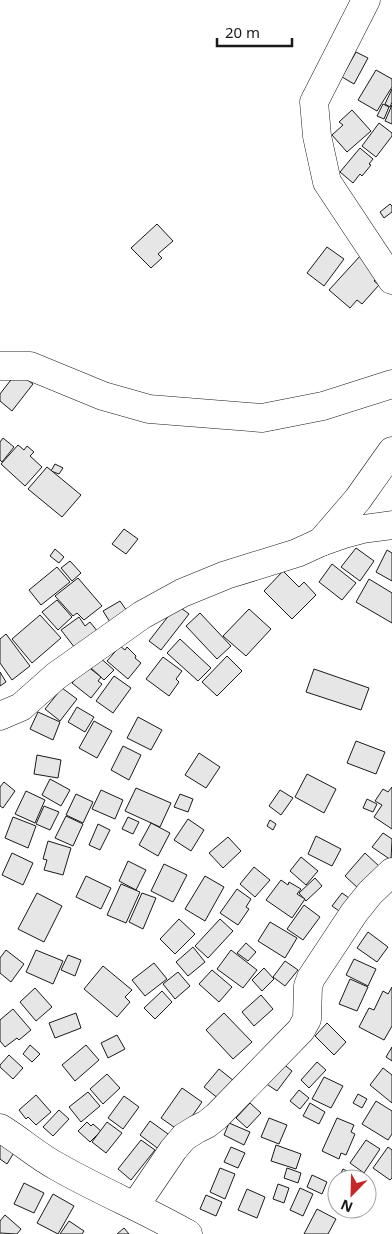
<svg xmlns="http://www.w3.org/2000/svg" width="392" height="1234" font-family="'Noto Sans',sans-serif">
	<rect width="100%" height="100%" fill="#fff"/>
	<g fill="#e6e6e6" stroke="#1a1a1a">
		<path d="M356 52 368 58 354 84 342 77Z"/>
		<path d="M376 70 392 79V87L377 111 358 100Z"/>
		<path d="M392 89V102L390 107 385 104Z"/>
		<path d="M383 104 389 107 384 119 377 116Z"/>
		<path d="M392 105V124L385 121Z"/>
		<path d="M352 110 371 131 347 152 332 135 343 125 339 122Z"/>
		<path d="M379 123 392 133V136L376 157 362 146Z"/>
		<path d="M360 148 373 159 369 164 371 165 362 176 360 174 353 183 340 172Z"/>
		<path d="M390 204 392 206V212L384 218 380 212Z"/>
		<path d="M157 224 173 241 158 254 162 258 151 268 131 248Z"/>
		<path d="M327 247 344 259 324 286 307 273Z"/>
		<path d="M361 255 382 273 374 281 379 285 362 304 357 300 350 308 329 290Z"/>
		<path d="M17 372 33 384 12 411 0 401V394Z"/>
		<path d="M3 438 14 447 2 462 0 460V442Z"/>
		<path d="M18 445 24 450 27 446 34 452 30 456 42 467 25 486 1 464Z"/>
		<path d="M55 464 63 468 59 474 51 471Z"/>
		<path d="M47 467 81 495 62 517 28 489Z"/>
		<path d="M124 529 138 539 126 554 112 544Z"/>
		<path d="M356 548 374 561 360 581 341 567Z"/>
		<path d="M55 549 64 557 59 563 50 556Z"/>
		<path d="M387 550 392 553V581L376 572Z"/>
		<path d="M70 561 81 573 72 581 61 568Z"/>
		<path d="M332 564 356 583 342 600 319 582Z"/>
		<path d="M57 567 70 582 41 605 29 590Z"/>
		<path d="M283 571 299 587 304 582 316 595 292 619 264 591Z"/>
		<path d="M78 578 102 606 84 620 77 613 73 616 55 596Z"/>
		<path d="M369 579 392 593V623L356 602Z"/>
		<path d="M57 600 72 617 58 630 42 612Z"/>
		<path d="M120 601 127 611 110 622 103 611Z"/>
		<path d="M177 605 189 614 161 650 149 641Z"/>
		<path d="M249 609 271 629 246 656 223 636Z"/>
		<path d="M200 613 231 646 217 659 186 626Z"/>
		<path d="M40 615 61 638 32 663 12 639Z"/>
		<path d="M79 617 85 626 90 622 98 632 75 648 61 630Z"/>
		<path d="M6 634 30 666 12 680 0 663V639Z"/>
		<path d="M180 639 211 668 198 681 167 653Z"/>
		<path d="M120 646 125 650 127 647 136 656 135 658 141 663 128 679 107 661Z"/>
		<path d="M98 656 114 670 104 680 89 666Z"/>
		<path d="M227 656 242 671 217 696 202 682Z"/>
		<path d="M163 657 182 671 176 679 179 682 169 696 146 679Z"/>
		<path d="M87 666 101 677 98 681 102 684 91 698 72 683Z"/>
		<path d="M314 669 369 688 361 710 306 692Z"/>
		<path d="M0 672 6 682 0 686Z"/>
		<path d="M114 676 131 688 113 713 96 701Z"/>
		<path d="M62 688 77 699 60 721 45 709Z"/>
		<path d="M77 707 94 717 85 732 68 722Z"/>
		<path d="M38 712 60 722 53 740 30 729Z"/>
		<path d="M138 717 162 730 151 750 127 738Z"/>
		<path d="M94 721 112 731 97 758 79 748Z"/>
		<path d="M356 741 385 752 376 774 347 763Z"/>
		<path d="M123 746 141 755 129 780 111 770Z"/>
		<path d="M199 753 220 767 206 788 185 775Z"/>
		<path d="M37 755 61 760 58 778 34 774Z"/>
		<path d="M307 774 336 789 324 813 295 797Z"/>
		<path d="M50 779 70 790 61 806 42 795Z"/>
		<path d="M4 782 15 791 3 808 0 806V787Z"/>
		<path d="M392 787V829L374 817 382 805 375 801 383 789 388 792Z"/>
		<path d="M136 788 171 803 160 827 125 811Z"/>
		<path d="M101 790 123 800 115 819 92 809Z"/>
		<path d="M280 790 293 798 281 815 269 806Z"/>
		<path d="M26 791 45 800 35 823 15 814Z"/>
		<path d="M76 794 93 802 83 823 66 815Z"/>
		<path d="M180 794 193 799 188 812 174 807Z"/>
		<path d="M367 799 377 804 373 812 363 808Z"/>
		<path d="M44 806 59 812 50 830 36 824Z"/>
		<path d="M66 816 83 824 73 846 55 838Z"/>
		<path d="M13 817 36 826 28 848 5 838Z"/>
		<path d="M128 817 139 822 133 834 122 829Z"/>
		<path d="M188 819 204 830 191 851 174 840Z"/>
		<path d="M270 820 276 824 273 830 267 826Z"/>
		<path d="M151 823 170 833 158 856 139 845Z"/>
		<path d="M98 824 110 830 100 850 89 845Z"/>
		<path d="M383 833 392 839 391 860 372 847Z"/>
		<path d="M316 836 341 849 332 866 308 854Z"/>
		<path d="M228 837 241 851 223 868 209 853Z"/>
		<path d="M48 841 71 848 63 875 44 870 47 860 43 859Z"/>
		<path d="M12 853 33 863 23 885 2 875Z"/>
		<path d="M365 853 380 867 359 889 345 876Z"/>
		<path d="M301 857 318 871 306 885 290 871Z"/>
		<path d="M128 861 146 870 136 890 119 881Z"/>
		<path d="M164 864 187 875 173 902 151 891Z"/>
		<path d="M254 867 270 880 255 897 240 884Z"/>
		<path d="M86 876 111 888 101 909 76 897Z"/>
		<path d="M205 876 224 887 205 921 185 909Z"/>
		<path d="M315 878 322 886 306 901 299 893Z"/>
		<path d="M281 880 288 885 289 882 301 889 297 894 305 899 292 918 266 900Z"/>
		<path d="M121 884 140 892 126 923 107 915Z"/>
		<path d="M237 889 251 899 246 907 249 909 238 925 220 913Z"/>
		<path d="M37 893 62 906 44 942 18 929Z"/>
		<path d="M142 893 156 898 143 929 129 922Z"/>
		<path d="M342 893 352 900 342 913 332 906Z"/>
		<path d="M304 905 320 917 303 940 287 929Z"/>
		<path d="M179 919 195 934 175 954 160 939Z"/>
		<path d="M220 919 233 931 208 958 195 946Z"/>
		<path d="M270 922 297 938 285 958 258 941Z"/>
		<path d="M368 932 388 947 377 962 357 948Z"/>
		<path d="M246 943 256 952 248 961 237 953Z"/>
		<path d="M193 947 205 962 188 976 176 962Z"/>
		<path d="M6 950 24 964 11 982 0 973V958Z"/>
		<path d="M36 950 63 961 53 984 26 972Z"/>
		<path d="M231 950 257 970 243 988 217 969Z"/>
		<path d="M68 955 81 960 75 976 61 970Z"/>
		<path d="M354 959 376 969 368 986 346 975Z"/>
		<path d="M285 961 298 970 285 986 273 977Z"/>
		<path d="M154 963 167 979 145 996 132 980Z"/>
		<path d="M103 966 132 990 125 997 130 1002 117 1017 84 989Z"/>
		<path d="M264 968 274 979 262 991 252 980Z"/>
		<path d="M212 970 232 987 219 1002 199 984Z"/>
		<path d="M178 972 190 986 175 999 163 984Z"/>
		<path d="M350 979 368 987 357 1011 339 1004Z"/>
		<path d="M392 987V1026L384 1040 359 1027 369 1008 374 1010 383 991 388 994Z"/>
		<path d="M35 988 52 1007 36 1021 20 1002Z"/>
		<path d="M162 991 172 1002 155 1019 144 1008Z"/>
		<path d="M261 995 273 1009 254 1026 242 1012Z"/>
		<path d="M13 1009 31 1030 19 1040 17 1038 5 1047 0 1041V1020Z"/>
		<path d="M76 1013 81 1028 55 1038 49 1023Z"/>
		<path d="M224 1013 252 1042 233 1059 206 1030Z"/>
		<path d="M327 1023 346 1042 334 1055 315 1036Z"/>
		<path d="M117 1035 125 1049 108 1058 101 1043Z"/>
		<path d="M30 1045 40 1054 32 1062 23 1054Z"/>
		<path d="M86 1045 99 1060 75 1081 62 1065Z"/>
		<path d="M392 1047V1061L386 1057Z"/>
		<path d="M9 1055 23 1068 13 1079 0 1067V1065Z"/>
		<path d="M281 1062 292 1071 277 1091 265 1083Z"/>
		<path d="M317 1062 326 1070 309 1088 301 1080Z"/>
		<path d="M383 1068 392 1075V1103L370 1085Z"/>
		<path d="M219 1069 239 1085 224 1103 204 1087Z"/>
		<path d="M107 1074 120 1088 103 1104 90 1089Z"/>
		<path d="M324 1077 343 1086 331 1108 312 1099Z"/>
		<path d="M182 1088 202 1102 181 1132 161 1118Z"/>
		<path d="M299 1090 309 1098 300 1109 290 1101Z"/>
		<path d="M88 1092 100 1106 81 1122 69 1107Z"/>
		<path d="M358 1094 367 1099 362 1108 353 1103Z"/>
		<path d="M36 1095 51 1112 36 1125 28 1117 26 1119 19 1110Z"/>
		<path d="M124 1096 139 1107 123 1129 108 1118Z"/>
		<path d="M376 1101 392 1111V1134L388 1140 362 1124Z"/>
		<path d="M250 1103 261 1113 247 1128 236 1118Z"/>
		<path d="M310 1103 325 1112 319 1124 303 1116Z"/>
		<path d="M59 1110 69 1119 53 1136 43 1127Z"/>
		<path d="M269 1118 287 1125 279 1144 261 1137Z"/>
		<path d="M337 1118 354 1125 351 1132 355 1134 346 1155 341 1153 339 1159 322 1151Z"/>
		<path d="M150 1121 175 1139 164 1153 140 1135Z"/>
		<path d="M87 1122 91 1126 93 1124 101 1131 90 1142 78 1131Z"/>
		<path d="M107 1122 122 1133 106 1153 92 1142Z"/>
		<path d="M229 1123 250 1132 244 1145 224 1135Z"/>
		<path d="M141 1140 155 1150 131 1180 118 1169Z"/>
		<path d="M366 1140 380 1149 364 1173 350 1163Z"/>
		<path d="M0 1142 15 1151 7 1164 0 1159Z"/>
		<path d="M276 1145 301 1154 296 1169 271 1161Z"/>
		<path d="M231 1147 245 1153 238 1168 224 1162Z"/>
		<path d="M388 1147 392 1150V1178L390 1180 373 1168Z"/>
		<path d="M220 1168 235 1174 225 1199 210 1192Z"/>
		<path d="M287 1168 301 1173 298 1183 284 1178Z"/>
		<path d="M343 1169 362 1179H338Z"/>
		<path d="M312 1175 327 1182 322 1194 307 1187Z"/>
		<path d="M337 1181V1199L329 1195Z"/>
		<path d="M24 1183 44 1193 34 1213 14 1204Z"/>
		<path d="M278 1184 289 1188 284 1203 273 1199Z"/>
		<path d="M300 1188 313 1194 303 1216 290 1210Z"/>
		<path d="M247 1189 265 1197 257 1218 238 1210Z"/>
		<path d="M53 1194 74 1206 58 1234 37 1223Z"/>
		<path d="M206 1195 222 1202 216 1216 200 1209Z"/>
		<path d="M317 1209 336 1219 328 1234H304Z"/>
		<path d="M5 1215 21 1229 17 1234 0 1233V1221Z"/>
		<path d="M69 1221 84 1231 82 1234H60Z"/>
		<path d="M124 1228 129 1234H117Z"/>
	</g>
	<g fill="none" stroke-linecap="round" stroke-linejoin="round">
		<g stroke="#1a1a1a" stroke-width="29">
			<g id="minor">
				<path d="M366 0 314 102 317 136 327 182 392 280"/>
				<path d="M0 366H30L103 396 149 409 262 418 323 406 392 384"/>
				<path d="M321 542 358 499 392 451"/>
				<path d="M0 716 21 707 56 676 142 615 182 593 226 575 297 553 321 542 344 534 363 529 392 525"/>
				<path d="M0 1128C20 1140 37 1156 58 1167 100 1191 146 1210 188 1234"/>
				<path d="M135 1206 173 1150 184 1137 197 1129 207 1124 217 1116 301 1030 307 1019 308 986 311 978 354 913 370 893 392 872"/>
			</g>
		</g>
		<use href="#minor" stroke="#fff" stroke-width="28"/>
	</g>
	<g transform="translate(352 1194) rotate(203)"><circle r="24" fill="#ffffff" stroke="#a3a3a3"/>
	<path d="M0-4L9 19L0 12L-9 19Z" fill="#c62828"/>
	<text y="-8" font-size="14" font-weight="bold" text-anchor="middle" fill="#1a1a1a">N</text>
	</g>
	<path d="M217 38v8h75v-8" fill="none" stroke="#1a1a1a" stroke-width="2.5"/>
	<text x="225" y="38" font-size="15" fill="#1a1a1a" stroke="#ffffff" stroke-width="4" paint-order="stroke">20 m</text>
</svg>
